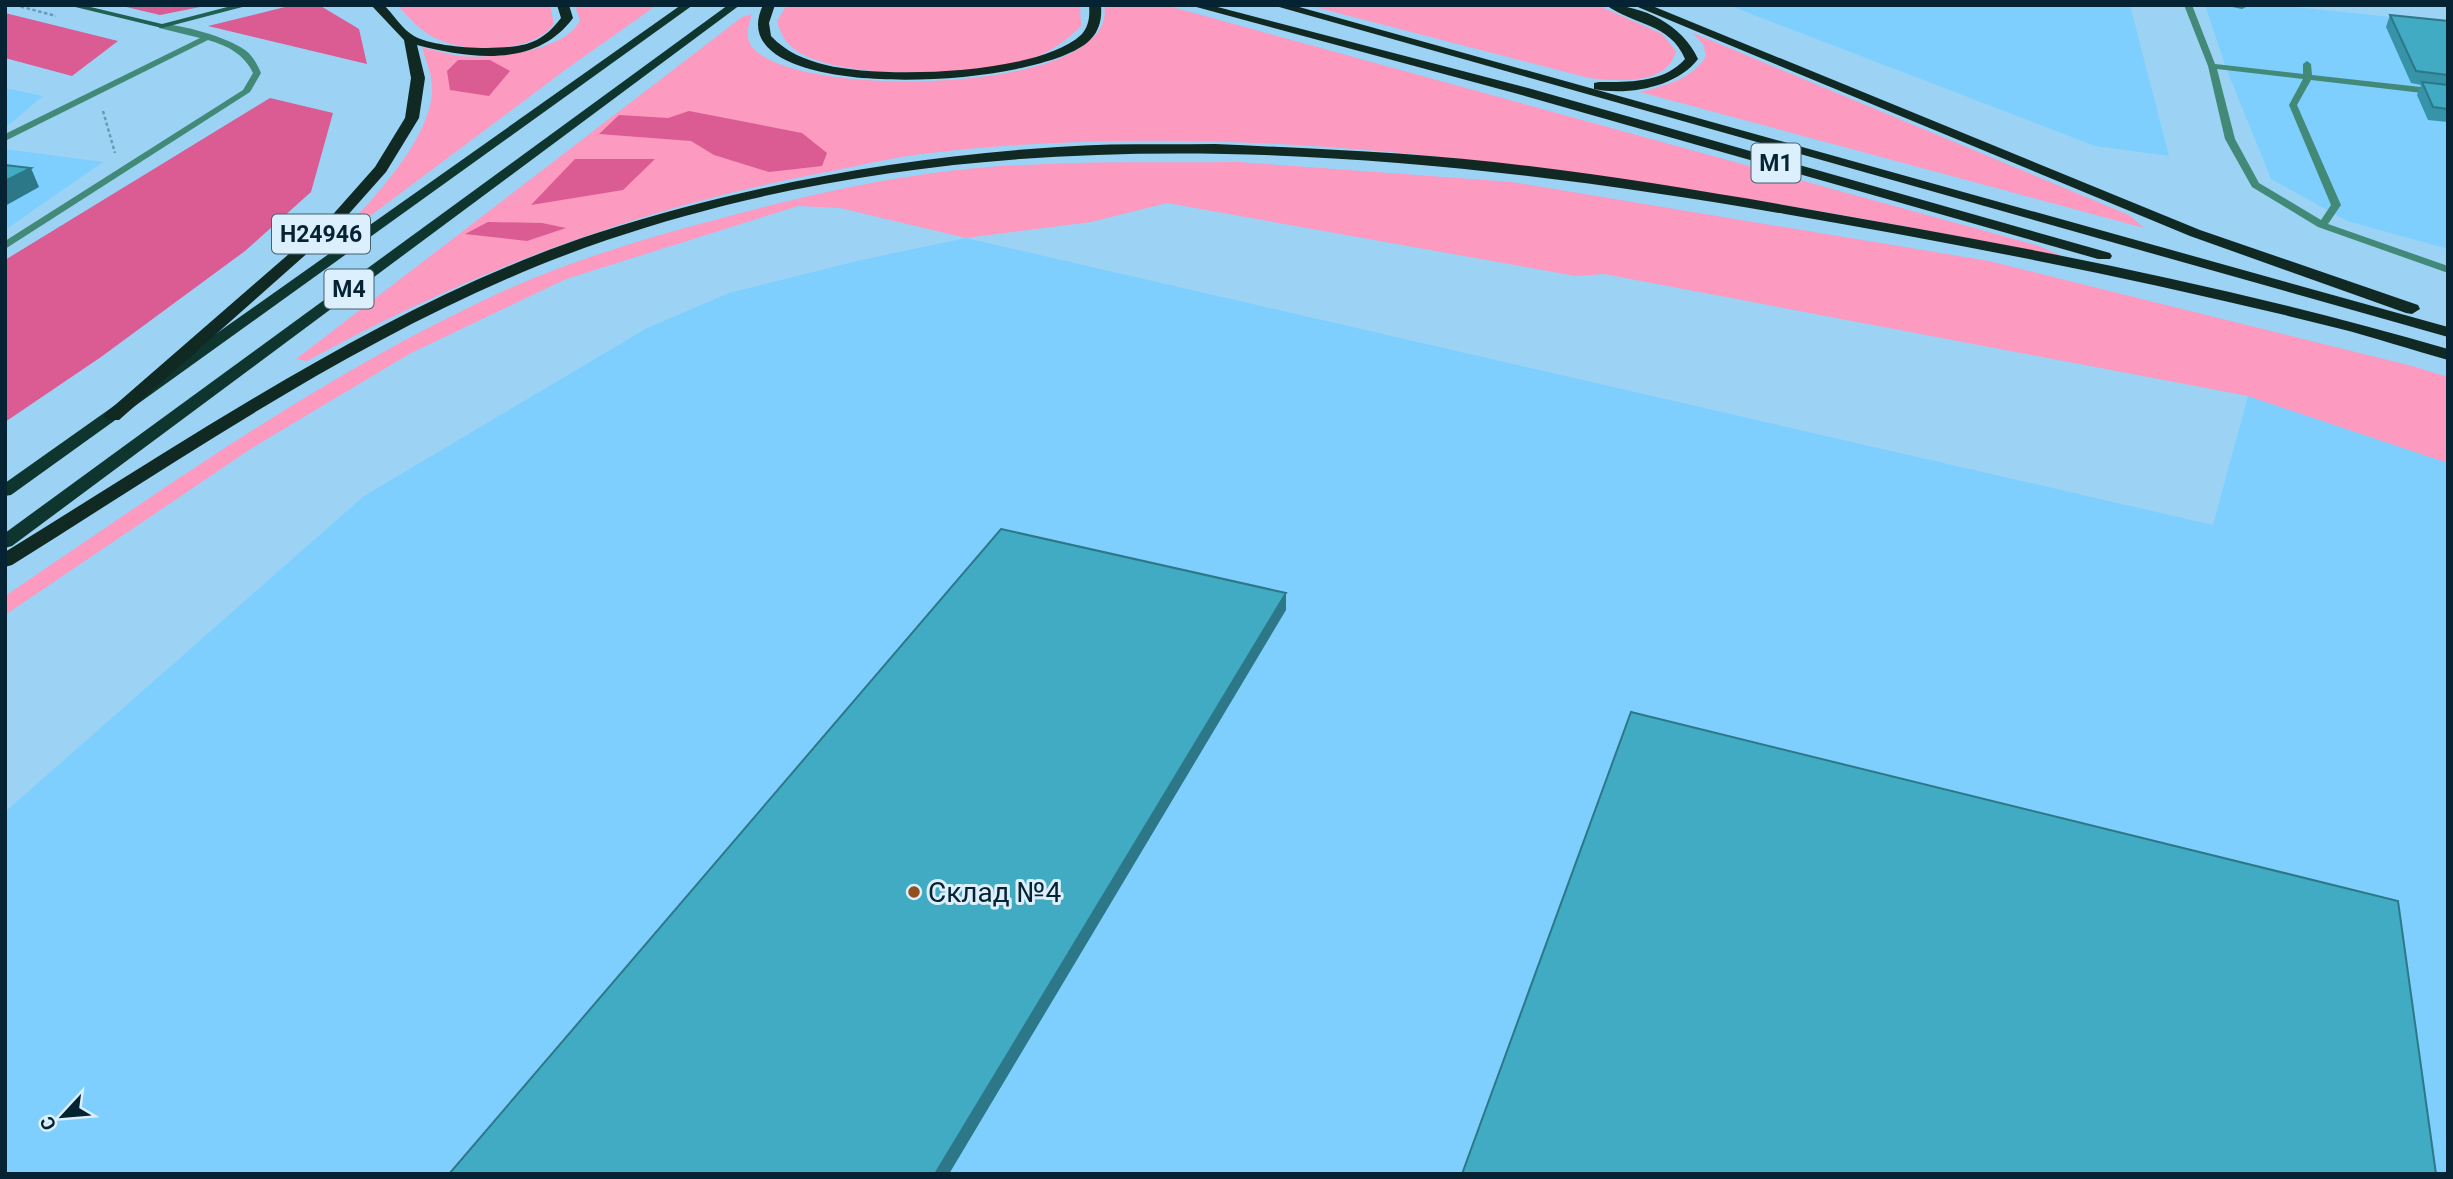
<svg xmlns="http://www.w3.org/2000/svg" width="2453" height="1179" font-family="Roboto,sans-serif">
	<rect width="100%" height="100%" fill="#9cd3f5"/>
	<g fill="#7fcffe">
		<path d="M1728 5H2130L2169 156 2095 146Z"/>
		<path d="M2205 5H2277L2448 23V249L2347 221 2271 179 2226 68Z"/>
		<path d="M5 88 43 96 5 128Z"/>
		<path d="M5 149 103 162 5 230Z"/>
		<path d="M966 238 2213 525 2248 396 2448 463V1174H5V812L364 496 647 328 729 293 861 260Z"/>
	</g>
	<g fill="#fc9ac0">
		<path d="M397 5H550L554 24C532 54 464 54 433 37 419 30 408 16 397 5Z"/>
		<path d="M575 5H657L565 70 322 252C359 214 436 140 432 84 431 72 425 59 422 47 435 50 447 54 460 56 491 59 566 52 580 20Z"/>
		<path d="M787 5H1080L1081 26C1068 39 1055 49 1038 56 987 76 843 82 797 51 785 43 781 34 777 21Z"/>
		<path d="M1104 5H1165L2039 246 2062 256C1881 221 1701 188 1517 166 1320 141 1120 130 921 154 891 158 862 165 832 171 643 206 475 269 307 361L296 359 742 17 752 14C748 26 744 39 754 49 802 101 1122 94 1104 5Z"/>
		<path d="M1307 5H1597L1662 34 1676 51C1667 86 1617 81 1589 78Z"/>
		<path d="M1693 33 2129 215 2144 228 1640 92C1664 86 1693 79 1706 56L1703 44Z"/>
		<path d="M1239 162 1512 182 1989 261 2412 366 2448 377V463L2248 396 1604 274 1576 276 1167 203 1091 222 966 238 840 208 798 206 566 279 411 353 252 448 5 615V596C165 488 322 375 497 294 564 263 636 241 707 222 809 194 917 169 1024 165 1095 161 1167 163 1239 162Z"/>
	</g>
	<g fill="#db5b93">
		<path d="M118 5H210L160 15Z"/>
		<path d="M293 5H319L359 29 367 64 208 26Z"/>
		<path d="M5 13 118 41 72 76 5 58Z"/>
		<path d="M458 60H490L510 71 489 96 450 90 447 71Z"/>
		<path d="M270 98 333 113 311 192 245 251 101 357 5 422V260Z"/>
		<path d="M689 111 802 133 827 153 822 166 769 172 714 155 691 141 599 134 619 115 668 118Z"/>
		<path d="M575 159H655L623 190 531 205Z"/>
		<path d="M488 222 542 223 566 228 527 241 465 234Z"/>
	</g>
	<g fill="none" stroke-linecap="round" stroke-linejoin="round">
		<g stroke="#6b9ab6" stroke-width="2.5" stroke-dasharray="3.5 2.5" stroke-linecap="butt">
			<path d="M15 5 56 16"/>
			<path d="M103 111 115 153"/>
		</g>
		<g fill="#438978" fill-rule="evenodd">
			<path d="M2184 5H2192L2215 64 2303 74V64L2307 61 2311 64 2312 75 2448 90V96L2311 80 2297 105 2341 205 2328 224 2448 266V273L2318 227 2252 187 2225 139 2208 66ZM2217 69 2303 79 2289 105 2331 205 2321 220 2259 183 2235 139Z"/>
			<path d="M2222 5H2245L2246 7 2242 9Z"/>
			<path d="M159 24C181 24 227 37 245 50 253 56 257 64 261 73L250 92 5 249V241L243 90 253 73C244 54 228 46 208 40L5 141V134L200 38 159 28Z"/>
		</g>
		<path fill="#206052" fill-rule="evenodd" d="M67 5H82L162 24 235 5H250L162 28Z"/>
		<g fill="#0f362e" fill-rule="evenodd">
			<path d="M681 5H693L11 495 5 496V483Z"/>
			<path d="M728 5H740L12 546 5 548V533Z"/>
		</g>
		<g fill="#102923" fill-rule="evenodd">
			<path d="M371 5H384C393 14 403 30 414 36 437 49 509 52 532 42 545 37 553 28 561 18L557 5H569L573 18C536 68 471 59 417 45L425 78 419 118 386 172 338 226 119 420H107L104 416 107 412 328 220 375 167 405 118 411 78 404 40Z"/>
			<path d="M763 5H775L769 23 771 36C786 52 805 60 826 65 882 79 1037 75 1081 35 1089 27 1090 16 1089 5H1101C1102 18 1100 30 1090 40 1041 90 714 107 763 5Z"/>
			<path d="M1189 5H1210L1528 88 2110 253 2112 256 2110 259H2098L1518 94Z"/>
			<path d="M1272 5H1292L2448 327V337Z"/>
			<path d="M1606 5C1643 5 1683 25 1698 59 1677 87 1628 96 1594 89V83L1599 82C1629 82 1664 83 1685 59 1670 23 1633 25 1606 5Z"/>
			<path d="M1633 5H1650L2200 230 2418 305 2420 309 2412 314 2406 313 2190 236Z"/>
			<path d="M1215 144C1320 149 1424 153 1529 166 1658 182 1786 205 1914 228 2094 260 2273 298 2448 349V360C2411 350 2374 337 2337 328 2155 282 1970 246 1785 214 1395 147 988 111 607 240 393 313 202 446 12 565L5 567V552C190 438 390 301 597 233 746 185 901 157 1058 147 1110 143 1163 145 1215 144Z"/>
		</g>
	</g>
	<path fill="#3793a8" d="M2390 15 2448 21V122L2428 120 2417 95 2421 85 2411 83 2386 27Z"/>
	<g fill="#2d7888">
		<path d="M31 168 39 187 5 206V181Z"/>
		<path d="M1286 593V610L949 1174H935Z"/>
	</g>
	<g fill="#40abc3" stroke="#2d7888" stroke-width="2">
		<path d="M2390 15 2448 21V75L2416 71Z"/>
		<path d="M2422 82 2448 85V109L2433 107Z"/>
		<path d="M5 165 31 168 5 181Z"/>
		<path d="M1001 529 1286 593 935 1174H449Z"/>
		<path d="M1631 712 2398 901 2436 1174H1462Z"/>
	</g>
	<circle fill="#92511c" stroke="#dbeffc" stroke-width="2.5" cx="914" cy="892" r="7"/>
	<g text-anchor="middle" stroke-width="6" stroke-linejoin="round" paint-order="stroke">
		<g fill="#dbeffc" stroke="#45606f" stroke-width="2">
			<rect x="1751.5" y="143.5" width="49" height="39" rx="5"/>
			<rect x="272" y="214.5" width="98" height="39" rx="5"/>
			<rect x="324.5" y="269.5" width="49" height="39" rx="5"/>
		</g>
		<g font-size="23" font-weight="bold" fill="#052333">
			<text x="1776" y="171">М1</text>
			<text x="321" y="242">Н24946</text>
			<text x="349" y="297">М4</text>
		</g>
		<g font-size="28" fill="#052333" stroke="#dbeffc" text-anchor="start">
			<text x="928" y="902">Склад №4</text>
		</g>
	</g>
	<rect width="2453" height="1179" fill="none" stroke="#052333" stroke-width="14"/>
	<g transform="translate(63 1116) rotate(244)" stroke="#dbeffc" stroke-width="5" paint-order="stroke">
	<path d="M0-5L12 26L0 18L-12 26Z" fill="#052333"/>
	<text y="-10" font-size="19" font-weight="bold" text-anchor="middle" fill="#052333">С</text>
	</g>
</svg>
